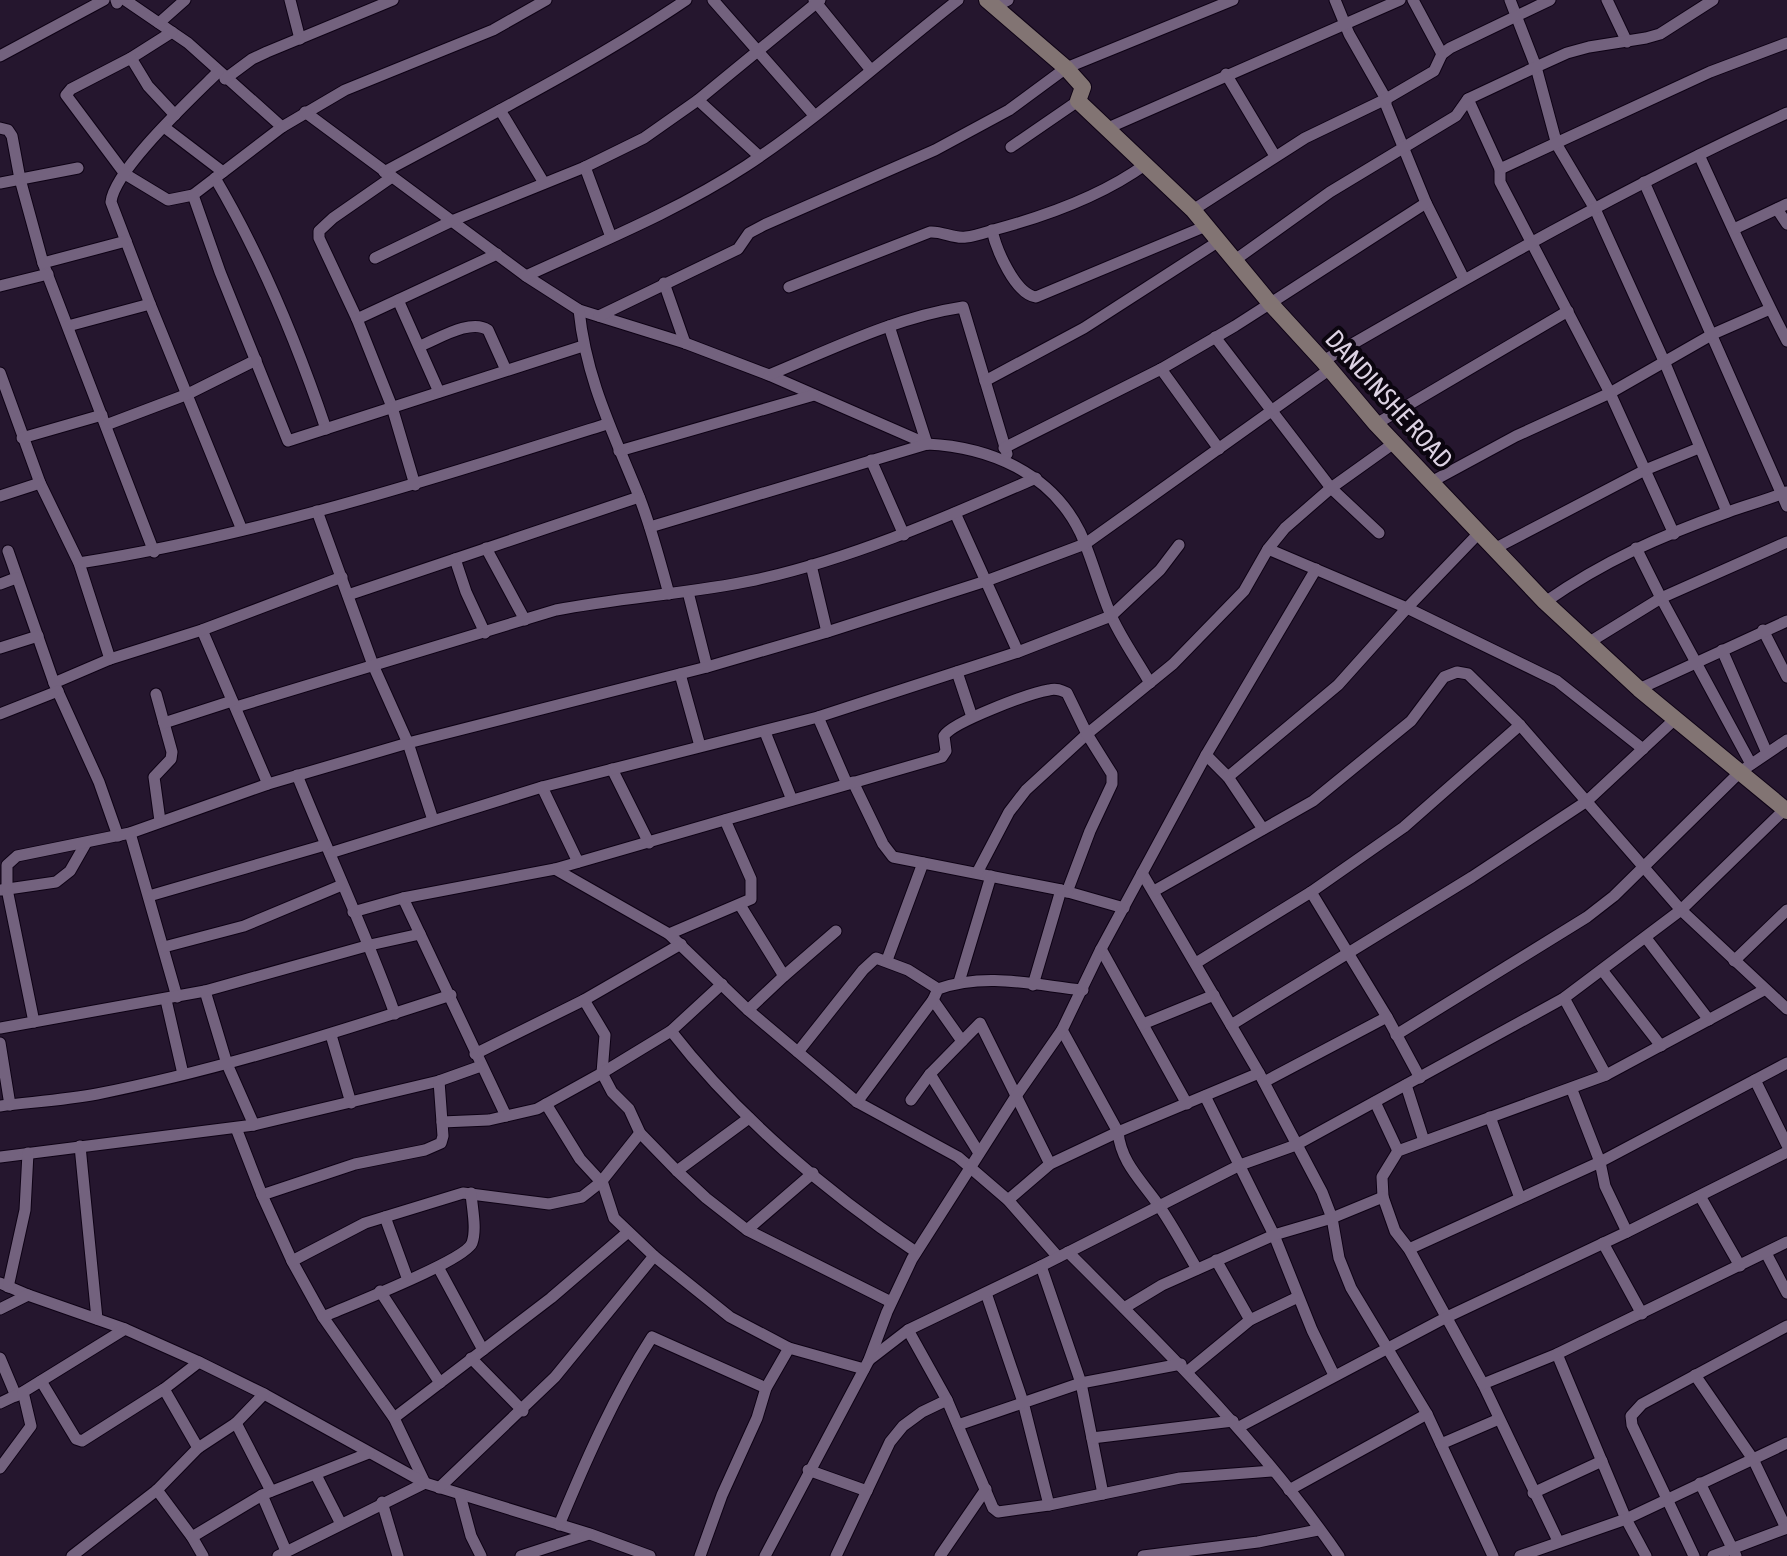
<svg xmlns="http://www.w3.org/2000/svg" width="1787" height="1556" font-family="'Asap Condensed',sans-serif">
	<rect width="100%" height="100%" fill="#25162e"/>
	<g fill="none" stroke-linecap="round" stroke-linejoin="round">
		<g stroke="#0e0215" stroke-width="13">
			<g id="street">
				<path d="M116 0 117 3"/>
				<path d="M125 0 188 43 282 127"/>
				<path d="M290 0 300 39"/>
				<path d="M713 0 814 115"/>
				<path d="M814 0 870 69"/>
				<path d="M1335 0 1349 34 1386 99V105L1426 203 1464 279"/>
				<path d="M1413 0 1442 54"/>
				<path d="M1510 0 1536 67 1557 145 1595 209 1664 361 1727 512"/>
				<path d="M1607 0 1627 42"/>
				<path d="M996 6 1008 0"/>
				<path d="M159 23 185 0"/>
				<path d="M172 32 131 58 71 89 66 95 125 174 168 200 193 195 282 127 345 90 493 30 546 0"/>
				<path d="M0 56 104 0"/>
				<path d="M131 58 148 86 175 115"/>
				<path d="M218 72C193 97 114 170 111 202L150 304 242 530"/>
				<path d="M1226 74 1275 156"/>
				<path d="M225 79 252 59 267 52 393 0"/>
				<path d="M1468 99 1500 169V182L1610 393 1674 534"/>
				<path d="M698 100 759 156"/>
				<path d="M500 110 544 183"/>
				<path d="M305 112 526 276 579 310 685 343 769 375 927 444"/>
				<path d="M164 127 223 172"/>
				<path d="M0 128 8 130 12 136 20 179 43 263 154 552"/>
				<path d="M1108 128 1400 0"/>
				<path d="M1011 147 1078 101"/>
				<path d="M1699 155C1728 218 1755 280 1787 341"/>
				<path d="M585 167 611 237"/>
				<path d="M1500 169 1710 72 1787 43"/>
				<path d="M384 172C486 117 590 65 686 0"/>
				<path d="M392 177 333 218 319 231V238L357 319 392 407 415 485"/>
				<path d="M215 178C261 256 297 343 326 429"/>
				<path d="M1644 182 1787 506"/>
				<path d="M0 183 78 168"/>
				<path d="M193 195 220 272 288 441 583 346"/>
				<path d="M1777 209 1787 224"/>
				<path d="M1193 210 1305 138 1386 99 1434 71 1442 54 1450 48 1550 0"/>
				<path d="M1734 229 1787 204"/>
				<path d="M992 230C996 249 1015 294 1036 297L1206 226"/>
				<path d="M375 258 454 220 585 167 644 138 698 100 820 0"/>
				<path d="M1235 260 1330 192 1456 116 1468 99 1536 67 1567 53 1589 47 1646 38 1660 34 1713 0"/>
				<path d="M43 263 126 241"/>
				<path d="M526 276C600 242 677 211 746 166 819 118 889 54 958 0"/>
				<path d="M664 283 685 343"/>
				<path d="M0 286 48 274"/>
				<path d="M789 287 930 232C943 231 953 239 966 237 977 236 986 232 997 229 1049 215 1102 196 1146 164"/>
				<path d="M398 300 439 392"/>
				<path d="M579 310C586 380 614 434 640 499 652 530 660 562 669 594"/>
				<path d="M599 316 738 249 749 233 764 225 935 150 1009 110 1066 68 1233 0"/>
				<path d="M357 319 497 254"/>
				<path d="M68 326 150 304"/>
				<path d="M889 326 927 444"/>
				<path d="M1215 337 1331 488 1379 533"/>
				<path d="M420 346C438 339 471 318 488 330L506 370"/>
				<path d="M1323 361C1475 273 1627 186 1787 113"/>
				<path d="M1161 369 1219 449"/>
				<path d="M0 373 40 483 79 563 110 659"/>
				<path d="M769 375C832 349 896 317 963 307L1007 454"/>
				<path d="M985 381 1084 328 1219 241"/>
				<path d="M1376 424 1568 311"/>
				<path d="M106 425 188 394 256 360"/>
				<path d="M22 438 102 415"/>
				<path d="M1004 448 1161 369 1235 326 1426 203"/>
				<path d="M619 451 814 395"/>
				<path d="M871 460 904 535"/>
				<path d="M1431 482 1516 436 1610 393 1713 334 1770 309"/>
				<path d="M0 496 40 483"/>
				<path d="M317 511 373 665 408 743 433 820"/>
				<path d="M955 513 1018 652"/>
				<path d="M650 527 927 444C990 447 1051 473 1080 532 1092 558 1099 587 1110 613 1120 637 1137 660 1150 683"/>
				<path d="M486 548 525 620"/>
				<path d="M1636 548 1661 598 1751 764"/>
				<path d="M1268 549 1407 608 1557 681 1643 749"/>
				<path d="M1494 549 1645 470 1699 448"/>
				<path d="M8 551 54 683 99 782 118 836"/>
				<path d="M455 559 466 592 485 633"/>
				<path d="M79 563C259 535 433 479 607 424"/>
				<path d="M811 565 827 632"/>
				<path d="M0 584 16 578"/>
				<path d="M688 592 707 667"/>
				<path d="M348 595 639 497"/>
				<path d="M1545 602C1604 561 1660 536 1728 512 1747 505 1767 500 1786 492"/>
				<path d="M202 630 268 784"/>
				<path d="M1763 630 1787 677"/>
				<path d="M1588 643 1661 598 1787 542"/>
				<path d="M0 648 38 636"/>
				<path d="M1722 650 1767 753"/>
				<path d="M957 672 972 717"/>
				<path d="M680 674 700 746"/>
				<path d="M54 683 110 659 202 630 342 577"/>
				<path d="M1639 689 1787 621"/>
				<path d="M156 694 172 752 171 759 154 777 160 821"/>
				<path d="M236 707 556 610C622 597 689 594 755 580 854 558 944 518 1036 478"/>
				<path d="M0 714 58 691"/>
				<path d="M818 717 847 784"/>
				<path d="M164 723 232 701"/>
				<path d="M765 732 792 800"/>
				<path d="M1206 755 1228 777 1263 829"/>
				<path d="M612 769 649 843"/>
				<path d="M297 775C329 855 366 933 395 1014"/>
				<path d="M1228 777 1338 685 1407 608 1479 533"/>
				<path d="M853 782 883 844 893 857 1061 890 1124 908"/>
				<path d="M542 787 578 862"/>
				<path d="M130 833 177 997"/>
				<path d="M330 853 542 787 818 717 1018 652 1111 616 1160 570 1179 545"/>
				<path d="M555 869 669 934 748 1010 857 1102 958 1157 1008 1200 1058 1257"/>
				<path d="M977 873 1009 812 1026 790 1087 734 1173 664 1244 591 1268 549 1285 528 1331 488 1394 443"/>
				<path d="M1142 873 1259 1073 1322 1192 1332 1218 1339 1258 1351 1288 1427 1414 1493 1556"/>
				<path d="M1 890 56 882 70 871 86 843"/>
				<path d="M1154 891 1313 801 1411 721 1444 677 1457 672 1468 674 1520 725 1681 910 1787 1009"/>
				<path d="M1311 892 1387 1017 1420 1078"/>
				<path d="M149 896 325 845"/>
				<path d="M403 898 506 1116"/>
				<path d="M740 905 784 976 748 1010"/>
				<path d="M353 912 403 898 555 869 942 757 946 751 944 736C952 722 1030 693 1049 690 1056 688 1061 690 1067 693L1087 734 1112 774V784L1090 831 1067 892"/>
				<path d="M669 934 751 899V879L725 820"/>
				<path d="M1646 938 1709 1020"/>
				<path d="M164 947 244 926 342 885"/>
				<path d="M1101 949 1187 1104"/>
				<path d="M887 960 923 863"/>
				<path d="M1734 961 1787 910"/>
				<path d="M1196 963 1311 892 1404 827 1520 725"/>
				<path d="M1602 970 1661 1046"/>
				<path d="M784 976 836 931"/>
				<path d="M959 982 991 876"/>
				<path d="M1033 985 1061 890"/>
				<path d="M205 991 227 1064 254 1125"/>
				<path d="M1564 998 1606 1075"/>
				<path d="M166 1000 183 1074"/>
				<path d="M584 1000 605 1035 602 1073 612 1092 629 1109 640 1133 677 1171 706 1198 747 1230 891 1302"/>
				<path d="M933 1000 962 1041"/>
				<path d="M34 1022 7 889V865L17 856 130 833 268 784 408 743 707 667 827 632 986 581 1085 544 1330 369"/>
				<path d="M1143 1024 1214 995"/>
				<path d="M1231 1025 1472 877 1587 801 1675 719"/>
				<path d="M0 1028 205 991 370 945 420 934"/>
				<path d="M1062 1030 1118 1132C1121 1162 1140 1179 1157 1203 1172 1224 1184 1247 1197 1269"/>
				<path d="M671 1031C737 1116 826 1192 916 1252"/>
				<path d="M331 1035 351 1103"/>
				<path d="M1396 1035 1587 917 1614 896 1740 772 1787 740"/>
				<path d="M0 1043 10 1105"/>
				<path d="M798 1052 863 970 876 958 908 970 938 989"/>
				<path d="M475 1054 584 1000 681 944"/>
				<path d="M930 1074 979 1153"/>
				<path d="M1755 1080 1787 1145"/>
				<path d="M1264 1082 1387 1017"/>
				<path d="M1406 1085 1424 1141"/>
				<path d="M1572 1090 1600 1162 1605 1186 1627 1232"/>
				<path d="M1205 1096 1274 1235 1312 1330 1334 1375"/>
				<path d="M911 1100 930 1074 980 1023 1050 1164"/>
				<path d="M857 1102 933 1000 938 989C986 972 1034 985 1083 990"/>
				<path d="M1375 1102 1398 1151"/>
				<path d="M546 1104 580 1159 603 1184 614 1218 654 1256 730 1317 789 1348 864 1369"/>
				<path d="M0 1106C32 1102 65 1100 97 1094 218 1070 335 1033 451 995"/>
				<path d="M1490 1117 1520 1198"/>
				<path d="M442 1122 489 1120 537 1109 602 1073 671 1031 722 984"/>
				<path d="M236 1128 262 1195 292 1261 323 1317 394 1418 425 1483 278 1556"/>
				<path d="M80 1146 97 1319"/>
				<path d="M0 1157 254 1125 439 1081 481 1066"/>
				<path d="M677 1171 749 1118"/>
				<path d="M262 1195 355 1164 425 1150 441 1143 443 1136 439 1081"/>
				<path d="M1700 1196 1740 1266"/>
				<path d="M1383 1197 1382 1177 1398 1151 1606 1075 1764 990"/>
				<path d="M1008 1200 1050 1164 1118 1132 1259 1073"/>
				<path d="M385 1217 408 1280"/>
				<path d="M747 1230 813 1173"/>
				<path d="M1603 1243 1642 1314"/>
				<path d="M1409 1249 1600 1162 1787 1063"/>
				<path d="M1068 1252C1164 1348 1261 1443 1339 1556"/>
				<path d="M1766 1253 1787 1293"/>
				<path d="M1216 1260 1250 1320"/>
				<path d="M292 1261 365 1223 463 1193 549 1204 582 1197 601 1182 640 1133"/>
				<path d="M1041 1266 1081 1383 1103 1494"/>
				<path d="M438 1267 483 1350"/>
				<path d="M0 1283 28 1295 125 1329 199 1362 264 1394 425 1483 590 1534 650 1556"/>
				<path d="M8 1287 25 1210 28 1153"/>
				<path d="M380 1291 440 1383"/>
				<path d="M986 1293 1023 1402 1049 1505"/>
				<path d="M1124 1308 1162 1285 1274 1235 1332 1218 1383 1197 1395 1231 1409 1249 1483 1384 1558 1541"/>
				<path d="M0 1309 28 1295"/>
				<path d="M323 1317C347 1306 465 1261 472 1243 477 1229 472 1208 471 1193"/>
				<path d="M908 1330 947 1400 993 1508 998 1512 1049 1505 1180 1478 1273 1471"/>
				<path d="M1557 1354 1626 1519 1646 1556"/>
				<path d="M0 1358 16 1396"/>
				<path d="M471 1358 523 1411"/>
				<path d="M869 1360 908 1330 1041 1266 1240 1165 1296 1145 1564 998 1681 910 1785 809"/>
				<path d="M1188 1371 1250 1320 1298 1297"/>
				<path d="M1695 1375 1753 1459 1786 1528"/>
				<path d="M41 1381 76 1439 82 1441 164 1389 199 1362"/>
				<path d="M1483 1384 1557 1354 1787 1242"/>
				<path d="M164 1389 198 1448"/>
				<path d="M0 1403 23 1392 125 1329"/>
				<path d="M394 1418 551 1298 628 1232"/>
				<path d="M236 1423 271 1491"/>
				<path d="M958 1425 1081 1383 1181 1364"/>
				<path d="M1239 1427 1445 1318 1627 1232 1787 1152"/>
				<path d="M1092 1438 1233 1421"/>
				<path d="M1441 1444 1499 1419"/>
				<path d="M0 1468 31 1426 23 1392"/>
				<path d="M808 1470 867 1491"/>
				<path d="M316 1475 341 1524"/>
				<path d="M1700 1483 1736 1556"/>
				<path d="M439 1488 555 1377 654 1256"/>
				<path d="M157 1490 192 1537 203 1556"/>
				<path d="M1289 1490 1427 1414"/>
				<path d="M1533 1493 1602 1461"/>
				<path d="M262 1495 286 1551"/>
				<path d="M460 1495 471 1536 481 1556"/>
				<path d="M382 1502 398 1556"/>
				<path d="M559 1525C586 1460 614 1396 652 1337L766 1388"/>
				<path d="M192 1537 262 1495 369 1453"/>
				<path d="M72 1556 157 1490 198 1448 236 1423 264 1394"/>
				<path d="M521 1556 589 1534"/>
				<path d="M700 1556 722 1495 757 1418 766 1388 789 1348"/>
				<path d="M765 1556 869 1360 887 1312 912 1259 1016 1096 1062 1030 1101 949 1206 755 1316 569"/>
				<path d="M836 1556 890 1442 903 1426 922 1412 947 1400"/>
				<path d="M940 1556 986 1489"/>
				<path d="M1143 1556 1258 1542 1318 1530"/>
				<path d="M1520 1556 1626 1519 1787 1443"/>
				<path d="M1694 1556 1632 1425 1631 1416 1642 1404 1787 1326"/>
				<path d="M1713 1556 1787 1528"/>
			</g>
		</g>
		<g stroke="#0e0215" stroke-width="18">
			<path id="secondary" d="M987 0 1066 68 1083 87 1078 101 1193 210 1269 302 1323 361 1376 424 1545 602 1639 689 1787 811"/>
		</g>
		<use href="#street" stroke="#73627e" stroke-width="11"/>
		<use href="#secondary" stroke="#827473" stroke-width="16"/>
	</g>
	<g text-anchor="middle" stroke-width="8" stroke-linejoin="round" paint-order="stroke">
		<g font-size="26" fill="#dcd2e3" stroke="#0b050f">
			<text transform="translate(1389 399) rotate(48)" y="9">DANDINSHE ROAD</text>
		</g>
	</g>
</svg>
